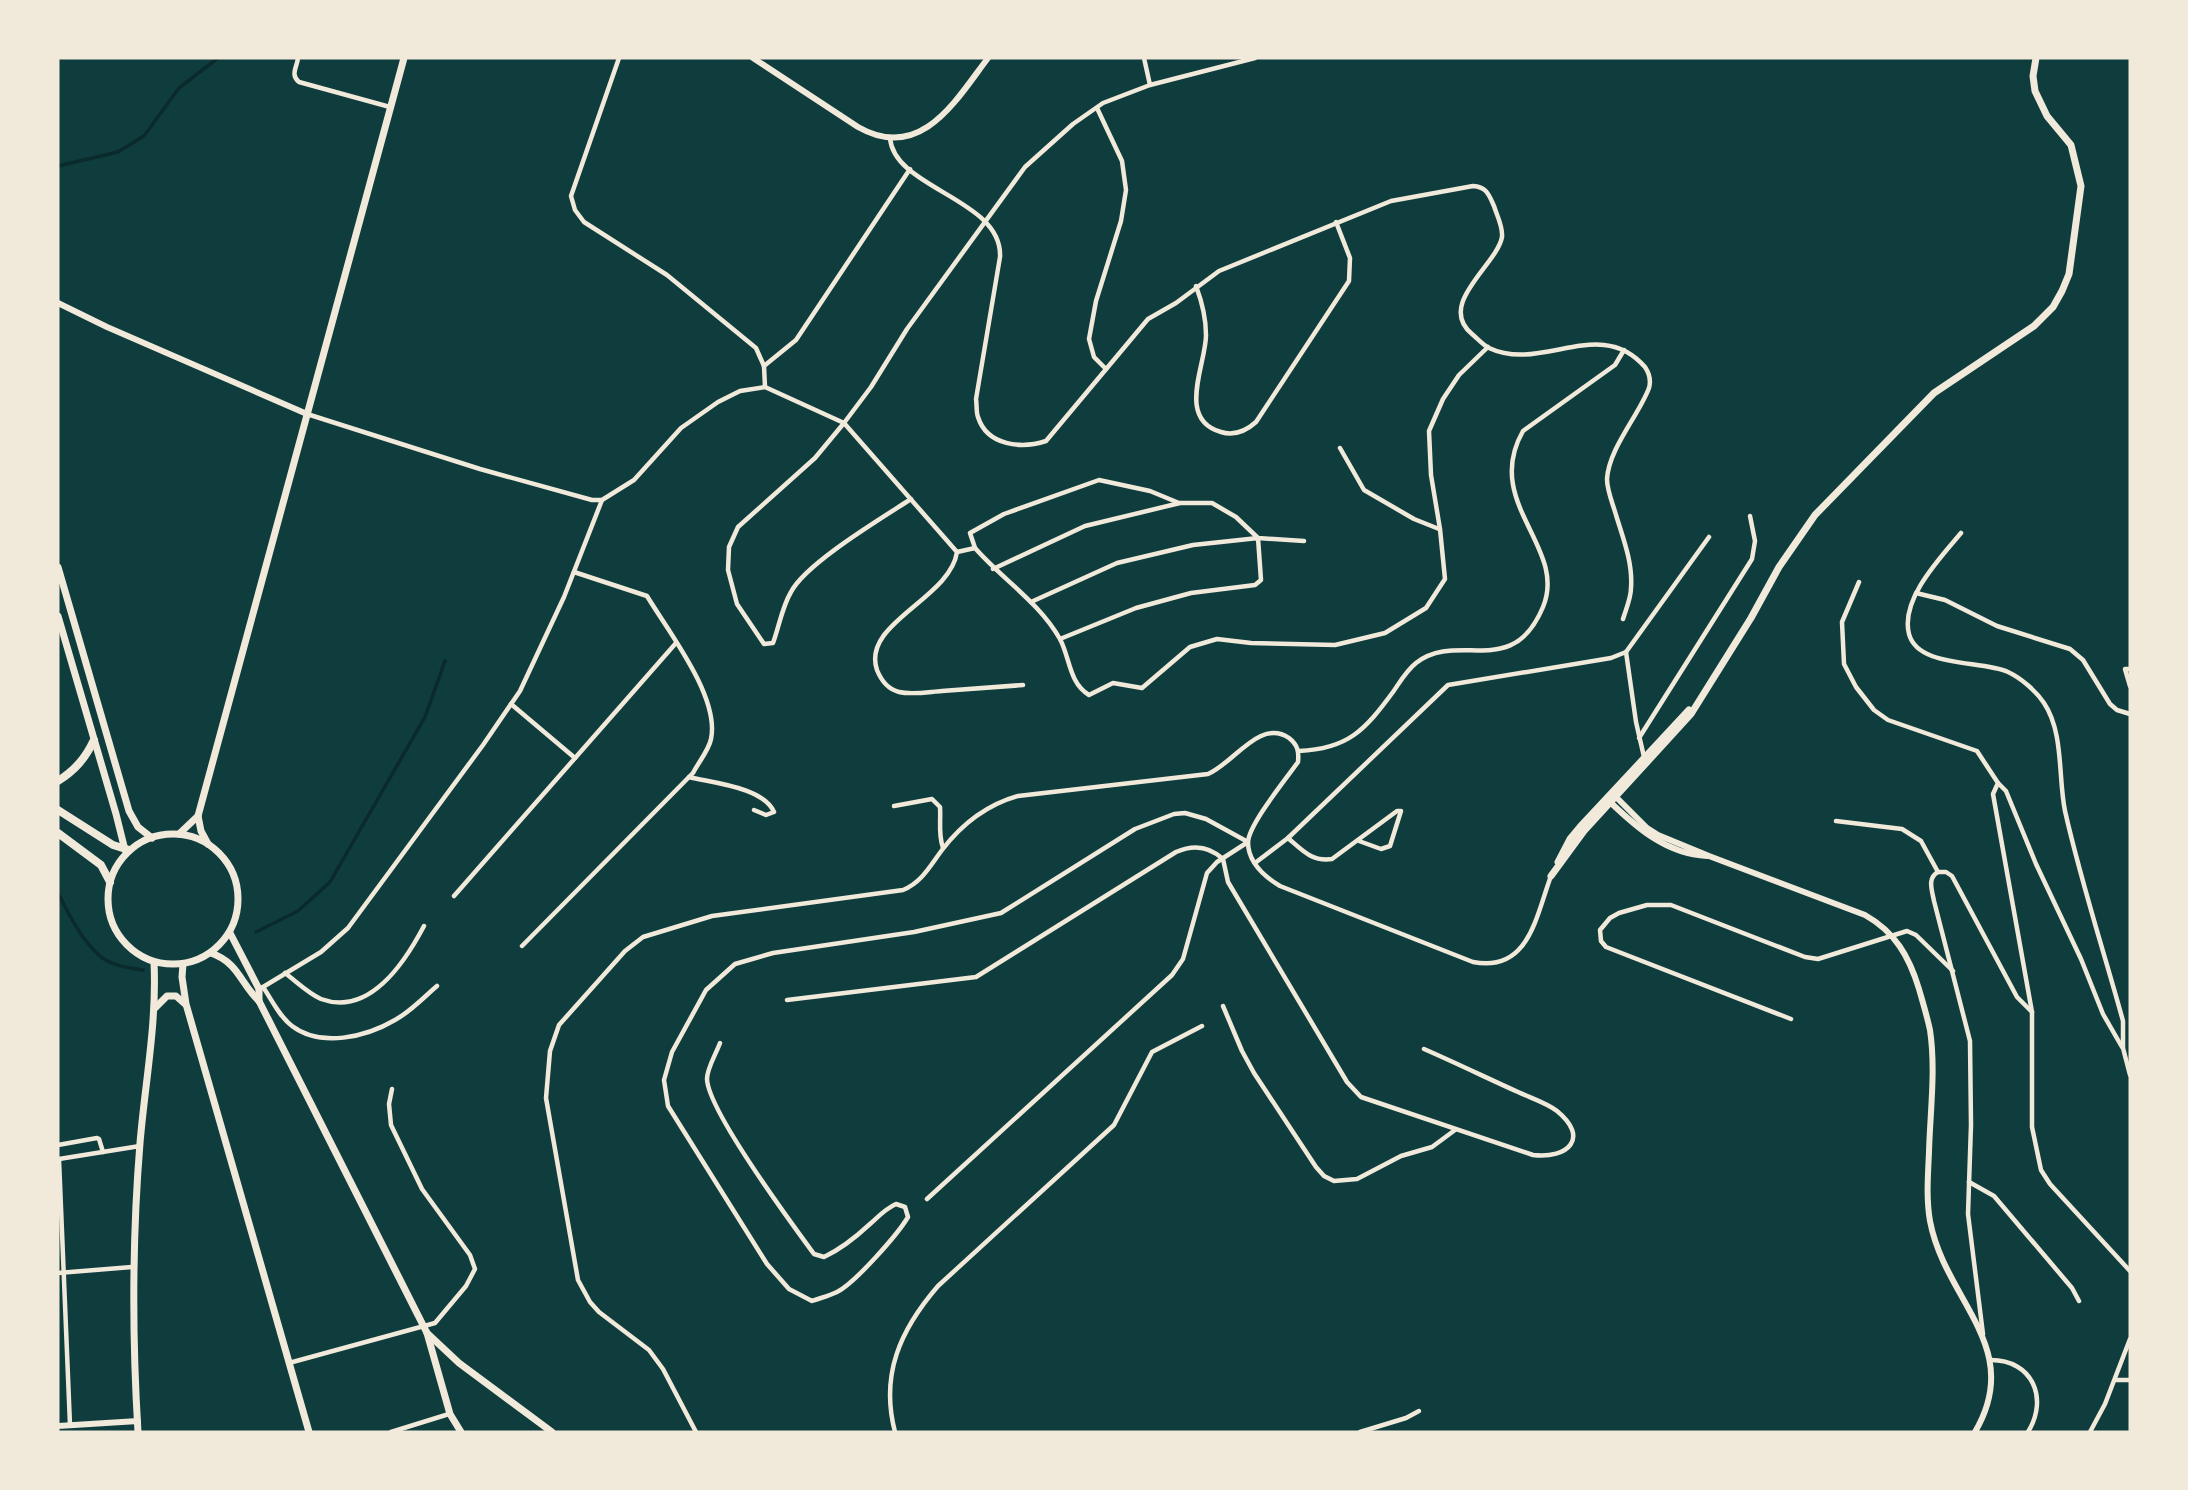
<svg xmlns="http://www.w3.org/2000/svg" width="2188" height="1490" font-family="Overpass,sans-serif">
	<rect width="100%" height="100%" fill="#0f3d3e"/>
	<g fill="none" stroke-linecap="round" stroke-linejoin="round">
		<g stroke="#0a2a2b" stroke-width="3.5">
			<path d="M58 166 118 152 144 136 179 88 218 58"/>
			<path d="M58 893C69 915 82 941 101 957 113 966 129 968 143 970"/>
			<path d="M256 932 298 911 330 882 425 717 445 661"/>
		</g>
		<g stroke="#f1e9da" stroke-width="4.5">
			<path d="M298 58C297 67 290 75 299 82L390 107"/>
			<path d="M619 58 571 196 575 210 584 222 667 275 756 348 764 366 765 387"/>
			<path d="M1144 58 1150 85"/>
			<path d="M1097 108 1122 161 1126 190 1121 221 1096 301 1089 339 1094 357 1106 369"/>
			<path d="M890 138C894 189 1003 199 1000 257L976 399C977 405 976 412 978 417 987 446 1022 449 1046 441L1148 319 1176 303 1219 271 1391 201 1473 186C1487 187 1489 195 1494 206 1497 216 1503 226 1502 237 1497 265 1436 304 1472 334 1478 339 1483 345 1489 348 1542 373 1600 315 1645 367 1649 373 1651 381 1649 388 1639 415 1609 448 1607 479 1607 491 1613 504 1616 515 1623 538 1633 563 1631 588 1631 598 1626 609 1623 619"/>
			<path d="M1196 286C1202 302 1206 317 1206 335 1206 365 1176 419 1221 432 1234 436 1246 431 1256 422L1349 281 1350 258 1336 222"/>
			<path d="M764 366 796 340 910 169"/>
			<path d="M307 414 480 469 592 500H602L634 480 681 428 718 402 740 391 765 387 844 423 957 552C950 599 861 623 877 670 881 680 887 689 899 692 912 695 928 692 942 691 969 689 996 687 1023 685"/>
			<path d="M1340 448 1364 490 1414 519 1439 529"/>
			<path d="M911 499C882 518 806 563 791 592 782 607 779 627 773 643L764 644 737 604 728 570 729 547 738 527 815 458 844 423 871 387 907 329 1025 167 1073 124 1103 103 1150 85 1255 58"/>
			<path d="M1961 533C1941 557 1900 599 1909 634 1918 668 1981 660 2008 672 2021 678 2036 691 2044 703 2064 733 2058 777 2065 811 2081 882 2104 952 2123 1021V1048L2130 1075"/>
			<path d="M975 548 970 533 1004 514 1099 480 1150 491 1179 503"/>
			<path d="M957 552 975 548C1002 579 1039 602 1060 639 1070 658 1069 683 1089 695L1113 683 1142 688 1190 647 1217 639 1251 643 1335 645 1385 633 1426 608 1445 579 1440 529 1431 475 1429 431 1443 399 1459 375 1488 347"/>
			<path d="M993 569 1085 526 1180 503H1212L1236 517 1258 538 1304 541"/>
			<path d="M1859 582 1842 622 1844 664 1856 687 1874 710 1888 720 1977 751 1998 783 1993 794 2032 1012V1127L2041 1170 2050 1184 2130 1271"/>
			<path d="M1916 593 1945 600 1997 626 2070 649 2083 660 2110 704 2117 710 2130 714"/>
			<path d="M1031 602 1117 563 1193 545 1258 538 1261 580 1255 585 1191 593 1136 608 1060 639"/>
			<path d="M1626 652 1636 722 1644 757"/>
			<path d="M2130 669H2125L2130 686"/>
			<path d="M511 704 575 758"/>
			<path d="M1639 738 1752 559 1755 541 1750 516"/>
			<path d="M1299 751C1348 749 1365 730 1393 692 1400 682 1406 671 1416 663 1459 630 1512 681 1543 607 1568 547 1482 503 1523 431L1615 365 1624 350"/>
			<path d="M689 777C713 783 763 787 774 812L766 815 754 810"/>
			<path d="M1998 783 2006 791 2036 864 2081 959 2103 1014 2122 1047"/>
			<path d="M894 806 932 799 940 807C941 822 938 834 943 848"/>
			<path d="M1836 821 1902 829 1921 841 1938 872H1946L1952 876 2017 997 2032 1012"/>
			<path d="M1288 838C1302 850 1312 862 1332 859L1397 811H1401L1390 846 1381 849 1359 841"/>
			<path d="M1255 863 1288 838 1448 685 1611 658 1626 652 1709 537"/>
			<path d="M1938 872C1927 878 1932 890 1934 901L1970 1041 1971 1125 1968 1214 1983 1334"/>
			<path d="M454 896 676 643"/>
			<path d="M522 946 693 773C698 763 709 750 711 739 720 697 668 631 647 596L574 572"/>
			<path d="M285 973C297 982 308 993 321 999 370 1017 405 962 424 926"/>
			<path d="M263 987C272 1000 279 1016 292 1026 321 1048 366 1037 395 1020 410 1012 424 997 437 986"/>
			<path d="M258 990 321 952 348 928 483 745 520 691 564 597 602 500"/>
			<path d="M787 1000 976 977 1176 852C1194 844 1209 846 1223 859L1228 882 1347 1082 1361 1097 1533 1155C1568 1159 1590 1138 1557 1111 1547 1103 1531 1098 1518 1092 1487 1078 1456 1063 1424 1049"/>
			<path d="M1223 1006 1242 1051 1254 1073 1316 1167 1324 1176 1334 1181 1357 1179 1401 1156 1432 1147 1455 1130"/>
			<path d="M1791 1019 1606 947 1601 941 1600 930 1610 918 1619 913 1647 905H1671L1805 957 1818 959 1907 931 1916 935 1953 971"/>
			<path d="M720 1043C716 1054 707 1068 707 1079 708 1111 792 1224 814 1254L824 1257C841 1249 856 1237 870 1224 879 1216 885 1209 896 1204L905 1207 908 1217C898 1234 855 1283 837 1292 829 1296 820 1298 812 1301L789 1289 767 1264 668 1106 664 1080 672 1052 706 990 735 964 773 953 914 932 1001 913 1135 829 1174 814 1185 813 1206 819 1248 842 1217 862 1207 873 1183 959 1172 975 927 1199"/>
			<path d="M58 1145 97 1138 99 1139 103 1152"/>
			<path d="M59 1159 70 1425"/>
			<path d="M59 1159 140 1146"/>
			<path d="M1969 1182 1994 1196 2072 1288 2079 1301"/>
			<path d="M58 1273 132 1267"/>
			<path d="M1991 1360C2032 1360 2049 1398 2028 1432"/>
			<path d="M289 1363 435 1323 466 1286 475 1269 470 1255 422 1189 391 1125 389 1104 392 1089"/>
			<path d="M2115 1380H2130"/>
			<path d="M391 1432 449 1414"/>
			<path d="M696 1432 663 1369 649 1350 599 1312 590 1302 578 1280 546 1098 550 1051 559 1025 625 951 643 937 712 916 903 890C922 882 930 866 942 850 962 824 986 805 1018 796L1208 774C1234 763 1260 718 1289 738 1298 745 1299 752 1298 762 1286 779 1249 824 1248 842 1248 862 1265 877 1280 886L1473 962C1529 973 1536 916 1551 876"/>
			<path d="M895 1432C880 1375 900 1330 938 1286L1114 1125 1152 1052 1202 1026"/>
			<path d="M1360 1432 1406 1418 1419 1411"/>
			<path d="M2090 1432 2105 1404 2130 1339"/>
		</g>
		<g stroke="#f1e9da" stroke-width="6">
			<path d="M753 58 858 127C921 163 956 100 988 58"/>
			<path d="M58 303 107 327 307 414"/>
			<path d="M1612 793 1647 828 1658 835 1709 856 1865 915C1895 932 1909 956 1919 989 1923 1003 1927 1016 1930 1030 1936 1070 1930 1113 1929 1152 1928 1175 1926 1198 1930 1221 1945 1301 2025 1347 1975 1432"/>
			<path d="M1609 801C1636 827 1666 854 1707 856"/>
			<path d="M58 1426 138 1421"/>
		</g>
		<g stroke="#f1e9da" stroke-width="7">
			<path d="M179 834 198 816"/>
			<path d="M208 844 201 831 198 816 404 58"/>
			<path d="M1558 862 1570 839 1580 827 1689 710"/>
			<path d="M1551 876 1584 831 1691 714 1751 618 1779 567 1815 515 1934 393 2034 326 2053 307 2062 291 2069 274 2081 186 2071 145 2047 116 2035 91 2033 76 2036 58"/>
			<path d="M183 964 182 977 186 1004 309 1432"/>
			<path d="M155 1008 167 996H176L185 1004"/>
			<path d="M138 1432C132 1335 132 1241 140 1143 145 1083 157 1023 154 962"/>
		</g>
		<g stroke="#f1e9da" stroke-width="7">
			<path d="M58 567 129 811 138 827 152 838"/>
			<path d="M58 616 116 814 125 850"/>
			<circle cx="173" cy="899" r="65"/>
			<path d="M230 933 259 989V1001"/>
			<path d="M211 953C239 963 240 983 259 1001L427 1333 450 1414 461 1432"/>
			<path d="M427 1333 459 1363 552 1432"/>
		</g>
		<g stroke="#f1e9da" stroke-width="8">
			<path d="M58 781C75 770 85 759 94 740"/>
			<path d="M58 810 113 845 129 850"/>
			<path d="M58 833 101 865 110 882"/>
		</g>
	</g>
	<rect width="2188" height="1490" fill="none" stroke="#f1e9da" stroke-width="119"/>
</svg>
